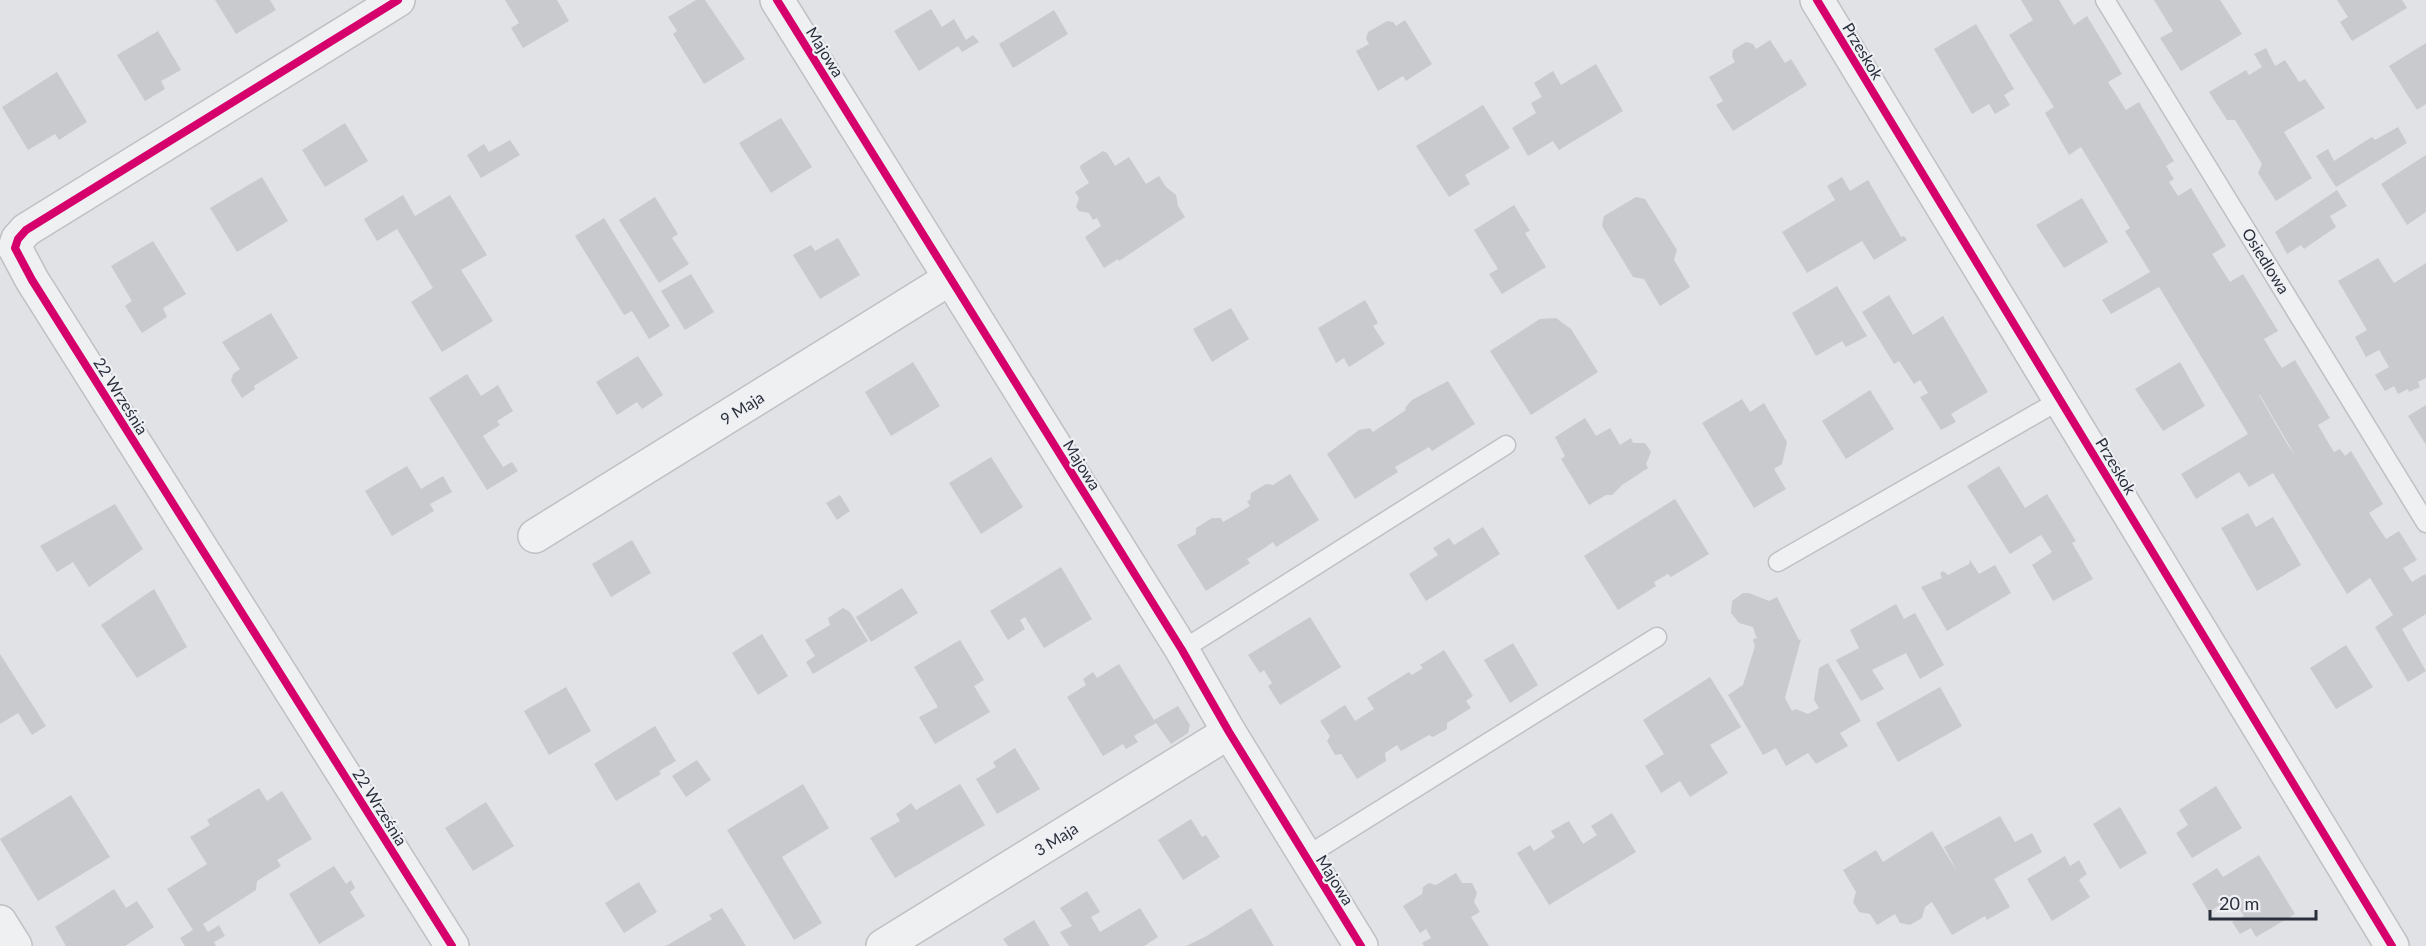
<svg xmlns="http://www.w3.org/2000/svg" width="2426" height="946" font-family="Lato,sans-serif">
	<rect width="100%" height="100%" fill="#e1e2e5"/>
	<g fill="#c9cacd" fill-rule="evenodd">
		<path d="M215 0H270L276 10 236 34Z"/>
		<path d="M505 0H557L569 21 523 48 511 28 519 23Z"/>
		<path d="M696 0H705L745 59 704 84 673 34 677 31 668 17Z"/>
		<path d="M2021 0H2059L2074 25 2087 16 2122 74 2108 82 2126 110 2139 102 2174 161 2166 166 2174 179 2169 182 2178 196 2191 188 2226 246 2212 254 2230 282 2243 274 2278 331 2264 339 2273 354 2282 368 2295 360 2330 418 2318 425 2326 439 2334 452 2340 449 2345 456 2351 451 2365 474 2383 504 2369 513 2386 539 2399 531 2417 560 2403 568 2412 582 2425 574 2426 576V614L2402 629 2426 671 2408 682 2375 627 2393 615 2370 578 2347 594 2273 473 2249 487 2239 472 2196 499 2181 474 2248 434 2159 287 2111 314 2102 300 2150 272 2125 231 2130 228 2081 147 2069 155 2045 113 2054 107 2009 35 2033 20ZM2259 395H2260L2296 457 2286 442Z"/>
		<path d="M2154 0H2220L2242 34 2181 71 2160 38 2173 31Z"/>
		<path d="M2337 0H2402L2407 8 2352 41 2340 22 2348 17Z"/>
		<path d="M931 9 942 27 954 19 966 40 973 35 979 42 962 52 958 46 919 71 894 31Z"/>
		<path d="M1054 10 1068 34 1013 68 999 44Z"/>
		<path d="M1405 20 1432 64 1406 81 1403 76 1378 91 1356 51 1369 44 1366 39 1368 32 1387 21 1393 22 1396 26Z"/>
		<path d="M1976 24 2014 89 2004 95 2010 105 1995 114 1989 104 1972 114 1934 49Z"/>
		<path d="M158 31 181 70 161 81 165 89 145 101 117 55Z"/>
		<path d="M1770 40 1785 63 1791 59 1807 85 1733 131 1716 105 1723 101 1709 77 1735 62 1732 56 1733 50 1746 42 1753 44 1756 49Z"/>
		<path d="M2426 43V104L2417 110 2389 66Z"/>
		<path d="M2266 48 2275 66 2285 60 2299 82 2305 79 2325 108 2284 132 2312 178 2276 201 2258 173 2262 164 2235 120H2227L2209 92 2246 70 2249 75 2262 67 2254 54Z"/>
		<path d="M1596 64 1623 111 1559 150 1553 141 1528 156 1512 128 1536 113 1531 103 1542 97 1534 83 1553 71 1561 85Z"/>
		<path d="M57 72 87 122 59 140 55 134 28 150 2 107Z"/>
		<path d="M1483 105 1510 148 1465 175 1470 184 1449 197 1416 146Z"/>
		<path d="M781 118 812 167 771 193 739 143Z"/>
		<path d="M345 123 368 161 325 187 302 150Z"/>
		<path d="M2398 127 2407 143 2336 187 2316 156 2328 149 2334 161 2372 137 2375 140Z"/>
		<path d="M510 140 520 155 481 178 467 155 484 144 489 152Z"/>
		<path d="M1103 151 1107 153 1115 166 1129 157 1146 184 1159 176 1166 187 1176 195 1178 206 1185 217 1119 261 1118 259 1104 268 1085 237 1101 226 1097 218 1093 220 1089 213 1079 211 1076 207 1079 198 1075 192 1089 183 1080 168 1081 165Z"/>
		<path d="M2426 155V212L2407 225 2381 184Z"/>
		<path d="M262 177 288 221 237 252 210 208Z"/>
		<path d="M1842 177 1850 191 1868 180 1901 237 1904 236 1907 240 1874 260 1862 241 1807 273 1782 232 1835 200 1827 186Z"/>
		<path d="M2337 190 2347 206 2330 216 2336 227 2304 249 2301 245 2287 254 2275 232Z"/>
		<path d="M403 195 415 216 450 195 487 255 461 270 493 321 442 352 411 302 433 288 397 229 377 241 364 219Z"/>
		<path d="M655 197 678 234 672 238 689 264 659 283 619 220Z"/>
		<path d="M1636 197 1645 199 1677 250 1674 260 1690 287 1660 306 1644 279 1633 277 1602 226 1604 216Z"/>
		<path d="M2082 198 2108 242 2064 268 2036 225Z"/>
		<path d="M1514 205 1530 231 1525 233 1546 267 1502 294 1489 274 1498 269 1474 230Z"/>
		<path d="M604 218 670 326 649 339 632 311 624 315 575 236Z"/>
		<path d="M838 238 860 275 820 299 793 255 811 245 815 251Z"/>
		<path d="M153 241 186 294 163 308 167 317 142 333 125 306 132 301 111 266Z"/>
		<path d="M2378 258 2394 283 2426 263V378L2418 382 2420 387 2409 392 2408 389 2398 394 2394 386 2385 391 2375 375 2389 367 2379 350 2366 357 2355 337 2367 330 2338 281Z"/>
		<path d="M691 274 714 312 685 330 661 291Z"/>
		<path d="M1837 286 1867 336 1846 347 1842 341 1816 356 1792 313Z"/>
		<path d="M1889 295 1913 335 1943 316 1988 392 1951 414 1956 422 1941 430 1920 397 1928 393 1920 380 1914 384 1899 361 1894 364 1862 312Z"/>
		<path d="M1365 300 1378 323 1373 326 1385 344 1349 367 1344 358 1336 363 1318 328Z"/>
		<path d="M1231 308 1249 339 1212 362 1193 329Z"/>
		<path d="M271 313 298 358 254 386 255 389 242 398 231 381 233 374 240 369 222 342Z"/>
		<path d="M1556 318 1571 329 1598 372 1531 415 1490 351 1540 319Z"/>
		<path d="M638 356 663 395 642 409 637 402 617 415 596 382Z"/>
		<path d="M913 362 940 406 891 436 865 392Z"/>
		<path d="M2180 362 2205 406 2163 431 2135 389Z"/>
		<path d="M467 374 481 396 498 385 513 411 497 421 500 425 483 436 503 467 512 462 518 471 487 490 429 398Z"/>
		<path d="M1448 381 1475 424 1432 451 1429 447 1395 467 1398 472 1355 499 1327 454 1359 430 1370 428 1373 432 1406 410 1405 408 1412 400Z"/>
		<path d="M1870 390 1894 429 1846 459 1822 421Z"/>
		<path d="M1742 399 1750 412 1764 403 1787 442 1782 464 1774 469 1786 489 1754 508 1702 423Z"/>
		<path d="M2426 405V445L2408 416Z"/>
		<path d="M1585 418 1596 436 1610 428 1620 445 1631 438 1633 443H1645L1651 452 1646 464 1648 468 1622 485 1612 495H1606L1589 505 1561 459 1565 456 1555 437Z"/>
		<path d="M991 457 1023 507 981 534 949 483Z"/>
		<path d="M407 466 421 489 443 476 452 492 430 504 434 511 392 536 365 491Z"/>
		<path d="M1999 466 2025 508 2047 494 2076 541 2072 543 2093 579 2053 601 2032 565 2052 552 2041 535 2010 554 1967 486Z"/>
		<path d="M1290 474 1319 520 1276 547 1273 542 1260 551 1247 559 1250 563 1206 591 1177 545 1196 534V528L1212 518H1221L1223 522 1237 514 1250 506 1247 501 1250 500 1251 493 1266 484 1273 485Z"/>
		<path d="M840 495 850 511 837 520 826 503Z"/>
		<path d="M1675 499 1709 554 1671 577 1668 574 1654 582 1656 586 1618 610 1584 556Z"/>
		<path d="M115 504 143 549 89 587 73 562 57 572 40 546Z"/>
		<path d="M2248 513 2256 527 2273 517 2301 565 2257 591 2221 528Z"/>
		<path d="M1483 527 1500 554 1426 601 1409 574 1438 555 1433 548 1449 538 1454 545Z"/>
		<path d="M632 540 651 573 611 597 592 564Z"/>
		<path d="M1970 560 1979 574 1995 565 2011 593 1947 631 1921 587 1942 578 1940 573 1943 571 1948 575 1969 564Z"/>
		<path d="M1061 567 1092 619 1044 648 1025 617 1020 620 1025 629 1008 640 990 611Z"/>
		<path d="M902 588 918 613 871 642 856 617Z"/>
		<path d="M154 589 187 647 137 678 101 625Z"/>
		<path d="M1743 593H1749L1769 601 1777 597 1799 640 1801 639 1785 698 1792 711 1796 709 1808 714 1819 708 1814 700 1819 668 1828 663 1861 721 1840 733 1848 746 1816 764 1808 753 1786 766 1776 748 1763 755 1728 695 1743 685 1755 646 1753 641 1754 638 1757 639 1753 627 1739 623 1731 613 1732 601Z"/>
		<path d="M1896 604 1904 619 1915 613 1944 665 1920 679 1906 653 1872 670 1884 689 1861 701 1836 660 1859 648 1850 630Z"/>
		<path d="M843 608 850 612 868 641 813 674 806 662 815 656 805 640 830 625 828 618Z"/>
		<path d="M1310 617 1341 667 1280 705 1268 686 1272 683 1264 670 1260 673 1248 655Z"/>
		<path d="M762 634 788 676 758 695 732 653Z"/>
		<path d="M960 640 984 680 974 686 990 712 935 744 919 717 938 707 914 667Z"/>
		<path d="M1513 643 1538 685 1510 703 1484 660Z"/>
		<path d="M2346 645 2373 687 2336 709 2310 668Z"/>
		<path d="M1444 650 1473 696 1466 701 1471 708 1447 723V729L1433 737 1429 735 1401 751 1397 745 1385 753 1386 761 1357 779 1341 754 1335 755 1327 741 1330 736 1320 721 1345 705 1355 721 1374 709 1367 698 1409 672 1412 675 1423 668 1420 665Z"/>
		<path d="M0 654 46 726 32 735 18 713 0 724Z"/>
		<path d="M1119 664 1154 720 1178 706 1190 725 1188 733 1171 744 1156 723 1134 736 1138 742 1126 749 1123 744 1103 756 1067 697 1086 685 1083 679 1093 672 1097 678Z"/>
		<path d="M1710 677 1741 727 1710 745 1728 773 1690 797 1680 781 1661 793 1645 766 1664 754 1643 720Z"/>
		<path d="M566 687 591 731 549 755 524 711Z"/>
		<path d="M1940 687 1962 726 1898 762 1876 723Z"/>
		<path d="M655 726 676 761 659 771 661 774 616 801 594 764Z"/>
		<path d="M1015 748 1040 789 997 814 976 779 996 767 993 762Z"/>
		<path d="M697 760 711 780 686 797 672 776Z"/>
		<path d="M803 784 829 828 782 857 822 923 794 940 727 830Z"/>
		<path d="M960 784 985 825 895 878 870 838 900 821 896 814 911 803 916 810Z"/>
		<path d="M2216 786 2242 828 2192 858 2176 833 2188 825 2179 810Z"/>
		<path d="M259 788 267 801 282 791 312 839 277 860 281 866 257 881 256 890 203 924 208 932 219 925 225 936 214 942 216 946H185L180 938 193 930 167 889 207 864 190 837 210 825 207 820Z"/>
		<path d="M71 795 110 857 38 901 0 839Z"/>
		<path d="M486 802 514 846 473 871 445 828Z"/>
		<path d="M2120 807 2147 853 2120 869 2093 824Z"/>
		<path d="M1612 813 1636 852 1549 905 1517 853 1530 845 1534 851 1555 837 1551 831 1569 821 1583 844 1597 835 1591 826Z"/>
		<path d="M2000 816 2015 842 2032 833 2042 852 1994 879 2010 907 1987 920 1985 916 1952 935 1932 902 1925 907 1922 918 1910 925 1900 923 1895 914 1877 925 1870 914 1859 912 1853 902 1856 892 1843 870 1876 850 1883 862 1932 831 1958 873 1944 847Z"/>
		<path d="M1191 819 1202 837 1206 835 1220 857 1183 880 1158 840Z"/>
		<path d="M2259 855 2295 914 2256 937 2251 928 2240 934 2232 922 2244 916 2232 897 2209 912 2192 884 2217 868 2223 877Z"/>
		<path d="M2065 856 2070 866 2079 860 2087 874 2079 880 2090 897 2052 921 2027 879Z"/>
		<path d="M334 866 346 884 351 880 355 888 350 892 365 916 319 944 289 894Z"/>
		<path d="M1456 873 1462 883H1472L1477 893 1474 902 1480 912 1471 917 1489 946H1424L1422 943 1431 938 1426 929 1420 933 1403 906 1422 894 1423 887 1429 883 1436 885Z"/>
		<path d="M639 882 657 912 624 933 605 903Z"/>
		<path d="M114 889 126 908 137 901 154 927 125 946H66L55 927Z"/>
		<path d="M1087 891 1100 912 1091 917 1100 932 1140 908 1158 937 1144 946H1069L1060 932 1072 926 1060 908Z"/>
		<path d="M722 908 746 946H666L712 919 709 915Z"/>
		<path d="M1251 908 1274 946H1186L1205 937Z"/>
		<path d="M1034 920 1050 946H1008L1003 939Z"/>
	</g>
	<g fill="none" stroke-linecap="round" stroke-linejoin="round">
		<g stroke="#bfc0c3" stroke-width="21">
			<g id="service">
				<path d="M2105 0 2426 523"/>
				<path d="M1778 562 2060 400"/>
				<path d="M1182 650 1506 445"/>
				<path d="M1305 857 1657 637"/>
			</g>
		</g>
		<g stroke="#bfc0c3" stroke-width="36">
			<g id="minor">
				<path d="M398 0 26 230 18 239 15 248 32 280 452 946"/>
				<path d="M777 0 1182 650 1229 732 1361 946"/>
				<path d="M1817 0 2392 946"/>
				<path d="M535 536 949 279"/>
				<path d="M0 922 15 946"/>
				<path d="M883 946 1229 732"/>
			</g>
		</g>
		<use href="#service" stroke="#eff0f2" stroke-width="18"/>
		<use href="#minor" stroke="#eff0f2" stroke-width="33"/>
		<g stroke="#eef0f4" stroke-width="11">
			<g id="cycleway">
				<path d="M398 0 26 230 18 239 15 248 32 280 452 946"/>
				<path d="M777 0 1182 650 1229 732 1361 946"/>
				<path d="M1817 0 2392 946"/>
			</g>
		</g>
		<use href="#cycleway" stroke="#d6006c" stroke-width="8"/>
	</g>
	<g text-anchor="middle" stroke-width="4.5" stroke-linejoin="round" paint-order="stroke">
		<g font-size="16" fill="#2a2f3c" stroke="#eef0f4">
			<text transform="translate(1863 51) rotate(59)" y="6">Przeskok</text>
			<text transform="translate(825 52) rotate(58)" y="6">Majowa</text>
			<text transform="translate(2266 261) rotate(58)" y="6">Osiedlowa</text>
			<text transform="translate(121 396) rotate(58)" y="6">22 Września</text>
			<text transform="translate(742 408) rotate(-32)" y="6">9 Maja</text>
			<text transform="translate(1082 465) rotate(58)" y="6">Majowa</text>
			<text transform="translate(2116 466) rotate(59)" y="6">Przeskok</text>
			<text transform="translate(380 807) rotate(58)" y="6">22 Września</text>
			<text transform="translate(1056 839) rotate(-32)" y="6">3 Maja</text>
			<text transform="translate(1335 880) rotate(58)" y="6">Majowa</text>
		</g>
	</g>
	<path d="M2210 910v9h106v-9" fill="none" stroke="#2a2f3c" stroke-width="3"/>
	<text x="2219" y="910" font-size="18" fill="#2a2f3c" stroke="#eef0f4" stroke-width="4.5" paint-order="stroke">20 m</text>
</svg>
